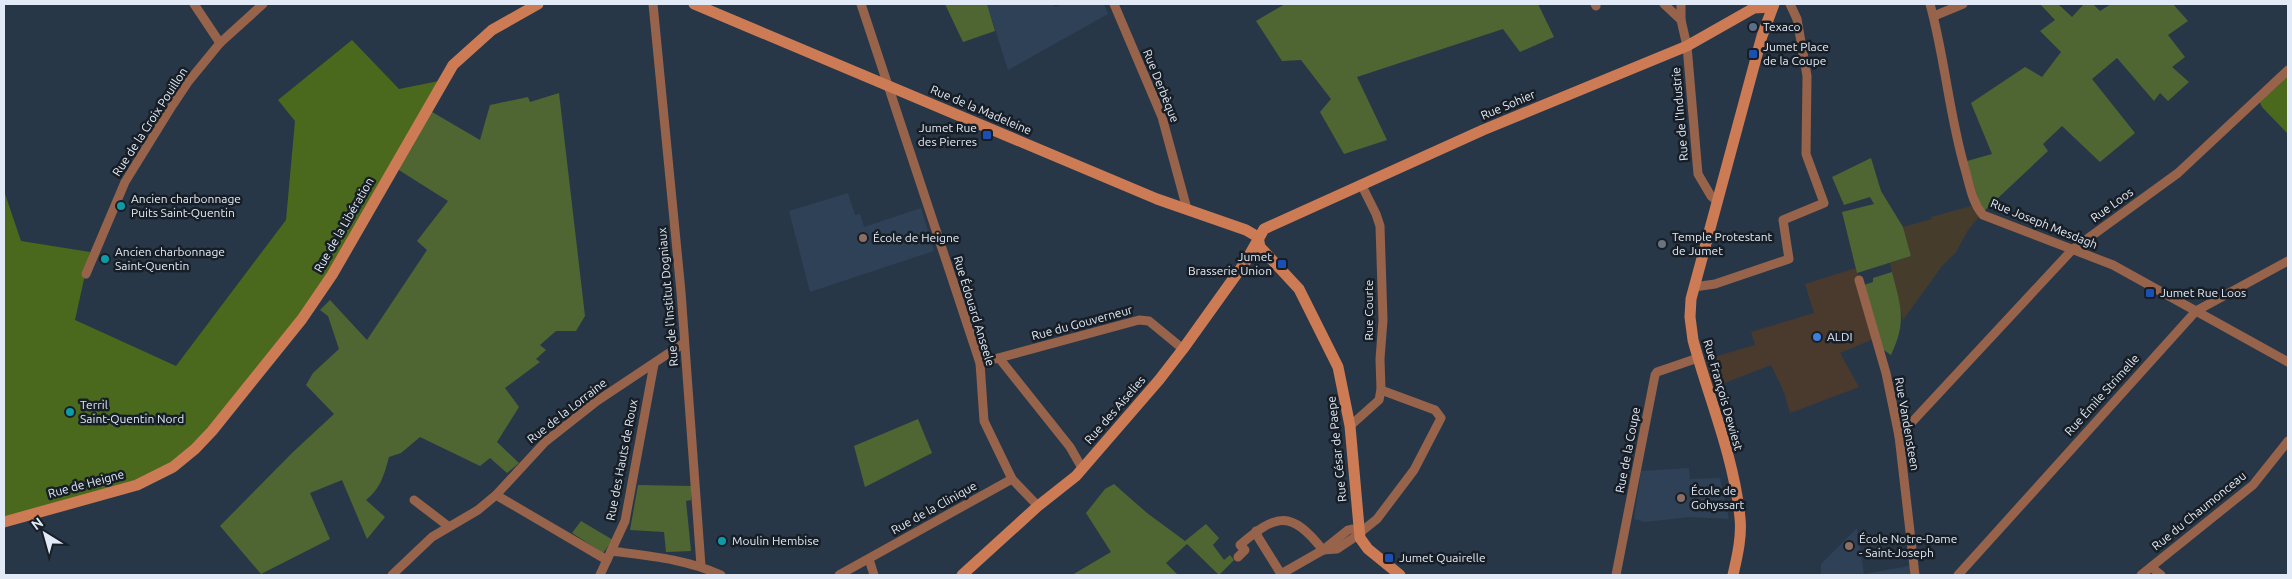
<svg xmlns="http://www.w3.org/2000/svg" width="2292" height="579" font-family="Ubuntu,sans-serif">
	<rect width="100%" height="100%" fill="#283748"/>
	<path fill="#4a3a2e" d="M1856 268 1876 338 1840 353 1859 387 1790 413 1784 392 1771 365 1712 388 1707 359 1755 345 1751 332 1814 313 1805 284Z"/>
	<path fill="#463c2c" d="M1975 205 1982 213 1968 230 1956 252 1942 266 1903 320 1890 263 1911 256 1903 227 1932 219 1931 217Z"/>
	<g fill="#2e4157">
		<path d="M987 4H1053L1055 7 1064 4H1104L1108 14 1008 70Z"/>
		<path d="M848 193 855 215 860 214 864 227 921 208 934 251 810 292 789 211Z"/>
		<path d="M1689 468 1690 479 1720 478 1729 519 1689 517 1645 522 1634 519 1641 471Z"/>
		<path d="M1857 528 1864 574 1914 565 1915 575H1821V564Z"/>
	</g>
	<g fill="#4f6632">
		<path d="M945 4H987L995 31 963 42Z"/>
		<path d="M1285 4H1538L1554 37 1520 52 1503 29 1357 77 1387 140 1344 154 1320 112 1331 99 1301 60 1282 61 1256 21Z"/>
		<path d="M2040 4H2058L2072 17 2084 4H2093L2100 11 2111 4H2173L2188 21 2168 35 2185 57 2172 67 2189 82 2168 101 2160 93 2154 101 2117 58 2092 79 2135 133 2100 162 2062 126 2043 144 2048 151 1982 213 1967 161 1992 154 1971 103 2025 67 2042 77 2061 52 2040 31 2055 20Z"/>
		<path d="M559 93 585 316 576 331H556L540 345 546 350 536 359 540 362 505 388 519 407 497 442 519 463 507 473 490 458 480 466 420 437 401 453 389 457C384 475 381 488 366 500L385 517 367 539 342 480 310 493 330 539 261 574 220 526 293 452 334 414 306 385 313 373 339 349 328 316 320 310 330 300 367 340 427 250 417 241 448 201 394 167 427 109 480 140 490 105 528 97 530 102Z"/>
		<path d="M1871 158 1881 191 1903 227 1911 256 1857 273 1842 212 1874 204 1870 197 1844 205 1832 177Z"/>
		<path d="M1892 272C1901 307 1907 321 1891 355L1878 346 1861 286 1873 282V278Z"/>
		<path d="M918 419 932 453 865 487 854 446Z"/>
		<path d="M1114 484 1147 513 1185 541 1206 524 1219 538 1213 545 1224 560 1230 555 1234 560 1219 575 1187 544 1166 563 1178 575H1072L1111 552 1086 513 1105 489Z"/>
		<path d="M638 485 692 486 691 500 686 501 691 551 666 552 664 532 630 530Z"/>
		<path d="M581 521 613 540 603 553 572 533Z"/>
	</g>
	<g fill="#4b691d">
		<path d="M352 40 399 89 444 80 332 275 212 431 159 475 4 522V191L21 241 90 252 75 320 176 366 286 220 295 121 278 100Z"/>
		<path d="M2288 67V134L2262 107 2258 98Z"/>
	</g>
	<g fill="none" stroke-linecap="round" stroke-linejoin="round">
		<g stroke="#97634b" stroke-width="9">
			<path d="M194 4 220 43"/>
			<path d="M653 4 681 292 701 566"/>
			<path d="M861 4 980 363 984 421 1012 479 1038 506"/>
			<path d="M1114 4 1162 117 1187 209"/>
			<path d="M1595 4 1596 6"/>
			<path d="M1664 4 1681 20"/>
			<path d="M1681 4V20L1687 46 1698 174 1711 196 1717 201"/>
			<path d="M1930 4C1945 58 1949 115 1965 169 1970 186 1972 202 1983 215L2113 265 2288 362"/>
			<path d="M1934 16 1963 4"/>
			<path d="M86 274 125 182 172 106 188 82 220 43 263 4"/>
			<path d="M1859 280 1886 373 1899 436 1915 575"/>
			<path d="M1694 287 1715 284 1789 259 1783 220 1824 203 1806 154 1807 76 1797 19 1790 4"/>
			<path d="M999 358 1070 447 1082 468"/>
			<path d="M980 363 1139 320 1149 321 1183 349"/>
			<path d="M1350 426 1379 400 1381 390 1380 359 1383 320 1380 226 1376 214 1361 184"/>
			<path d="M1899 436 2072 250 2178 173 2288 70"/>
			<path d="M496 495 607 560"/>
			<path d="M414 500 448 526"/>
			<path d="M1256 531 1258 537 1281 574"/>
			<path d="M1323 550 1337 549 1352 539 1377 519 1414 470 1441 418 1435 410 1381 390"/>
			<path d="M611 551C650 556 686 559 721 575"/>
			<path d="M1238 557 1245 550 1240 545C1277 513 1291 510 1323 550"/>
			<path d="M869 559 874 575"/>
			<path d="M2151 567 2161 575"/>
			<path d="M1281 574 1323 550 1348 530 1352 529 1359 531"/>
			<path d="M392 575 432 537 478 510 496 495 545 442 597 401 684 343"/>
			<path d="M600 575 625 521 654 364"/>
			<path d="M839 575 1012 479"/>
			<path d="M1616 575 1655 375 1657 372 1698 358"/>
			<path d="M1958 575 2196 311 2288 261"/>
			<path d="M2141 575 2253 485 2288 441"/>
		</g>
		<g stroke="#cc7b54" stroke-width="11">
			<path d="M694 4 1157 199 1246 230 1258 237"/>
			<path d="M1258 237 1260 247 1299 289 1338 367 1350 426 1360 538 1368 549 1400 575"/>
			<path d="M4 522 137 485 173 467 195 449 212 431 302 319 332 275 453 65 492 30 538 4"/>
			<path d="M962 575 1038 506 1076 476 1159 380 1183 349 1246 261 1264 229 1483 130 1687 46 1754 8 1772 7"/>
			<path d="M1733 575C1737 557 1742 537 1740 518 1734 457 1709 399 1693 340L1690 317 1691 299 1762 36 1774 4"/>
		</g>
	</g>
	<circle fill="#5c6f8a" stroke="#171e26" stroke-width="2" cx="1753" cy="27" r="5"/>
	<g fill="#1a4fb4" stroke="#171e26" stroke-width="2">
		<rect x="1748" y="49" width="10" height="10" rx="2.5"/>
		<rect x="982" y="130" width="10" height="10" rx="2.5"/>
		<rect x="1277" y="259" width="10" height="10" rx="2.5"/>
		<rect x="2145" y="288" width="10" height="10" rx="2.5"/>
		<rect x="1384" y="553" width="10" height="10" rx="2.5"/>
	</g>
	<g fill="#0f9aa8" stroke="#171e26" stroke-width="2">
		<circle cx="121" cy="206" r="5"/>
		<circle cx="105" cy="259" r="5"/>
		<circle cx="70" cy="412" r="5"/>
		<circle cx="722" cy="541" r="5"/>
	</g>
	<g fill="#8d6e63" stroke="#171e26" stroke-width="2">
		<circle cx="863" cy="238" r="5"/>
		<circle cx="1681" cy="498" r="5"/>
		<circle cx="1849" cy="546" r="5"/>
	</g>
	<circle fill="#6b7280" stroke="#171e26" stroke-width="2" cx="1662" cy="244" r="5"/>
	<circle fill="#3f7fe0" stroke="#171e26" stroke-width="2" cx="1817" cy="337" r="5"/>
	<g text-anchor="middle" stroke-width="5" stroke-linejoin="round" paint-order="stroke">
		<g font-size="12" fill="#e1eaf6" stroke="#171e26" text-anchor="start">
			<text x="1763" y="31">Texaco</text>
			<text x="1763" y="51">Jumet Place<tspan x="1763" dy="14">de la Coupe</tspan></text>
			<text x="977" y="132" text-anchor="end">Jumet Rue<tspan x="977" dy="14">des Pierres</tspan></text>
			<text x="131" y="203">Ancien charbonnage<tspan x="131" dy="14">Puits Saint-Quentin</tspan></text>
			<text x="1672" y="241">Temple Protestant<tspan x="1672" dy="14">de Jumet</tspan></text>
			<text x="873" y="242">École de Heigne</text>
			<text x="115" y="256">Ancien charbonnage<tspan x="115" dy="14">Saint-Quentin</tspan></text>
			<text x="1272" y="261" text-anchor="end">Jumet<tspan x="1272" dy="14">Brasserie Union</tspan></text>
			<text x="2160" y="297">Jumet Rue Loos</text>
			<text x="1827" y="341">ALDI</text>
			<text x="80" y="409">Terril<tspan x="80" dy="14">Saint-Quentin Nord</tspan></text>
			<text x="1691" y="495">École de<tspan x="1691" dy="14">Gohyssart</tspan></text>
			<text x="1859" y="543">École Notre-Dame<tspan x="1859" dy="14">- Saint-Joseph</tspan></text>
			<text x="732" y="545">Moulin Hembise</text>
			<text x="1399" y="562">Jumet Quairelle</text>
		</g>
		<g font-size="12" fill="#e1eaf6" stroke="#171e26">
			<text transform="translate(1161 86) rotate(68)" y="4">Rue Derbèque</text>
			<text transform="translate(1508 105) rotate(-23)" y="4">Rue Sohier</text>
			<text transform="translate(981 110) rotate(23)" y="4">Rue de la Madeleine</text>
			<text transform="translate(1680 114) rotate(-95)" y="4">Rue de l'Industrie</text>
			<text transform="translate(150 122) rotate(-57)" y="4">Rue de la Croix Pouillon</text>
			<text transform="translate(2112 205) rotate(-36)" y="4">Rue Loos</text>
			<text transform="translate(2044 224) rotate(22)" y="4">Rue Joseph Mesdagh</text>
			<text transform="translate(344 225) rotate(-60)" y="4">Rue de la Libération</text>
			<text transform="translate(668 297) rotate(-95)" y="4">Rue de l'Institut Dogniaux</text>
			<text transform="translate(1369 310) rotate(-90)" y="4">Rue Courte</text>
			<text transform="translate(974 311) rotate(73)" y="4">Rue Édouard Anseele</text>
			<text transform="translate(1082 323) rotate(-15)" y="4">Rue du Gouverneur</text>
			<text transform="translate(1723 395) rotate(74)" y="4">Rue François Dewiest</text>
			<text transform="translate(2102 395) rotate(-48)" y="4">Rue Émile Strimelle</text>
			<text transform="translate(1115 410) rotate(-49)" y="4">Rue des Aiselies</text>
			<text transform="translate(567 411) rotate(-38)" y="4">Rue de la Lorraine</text>
			<text transform="translate(1907 424) rotate(80)" y="4">Rue Vandensteen</text>
			<text transform="translate(1337 449) rotate(-96)" y="4">Rue César de Paepe</text>
			<text transform="translate(1628 450) rotate(-79)" y="4">Rue de la Coupe</text>
			<text transform="translate(622 460) rotate(-79)" y="4">Rue des Hauts de Roux</text>
			<text transform="translate(86 484) rotate(-15)" y="4">Rue de Heigne</text>
			<text transform="translate(934 508) rotate(-29)" y="4">Rue de la Clinique</text>
			<text transform="translate(2199 511) rotate(-39)" y="4">Rue du Chaumonceau</text>
		</g>
	</g>
	<rect width="2292" height="579" fill="none" stroke="#e1eaf6" stroke-width="10"/>
	<g transform="translate(45 534) rotate(323)" stroke="#171e26" stroke-width="4" paint-order="stroke">
	<path d="M0-4L9 19L0 12L-9 19Z" fill="#e1eaf6"/>
	<text y="-8" font-size="14" font-weight="bold" text-anchor="middle" fill="#e1eaf6">N</text>
	</g>
</svg>
